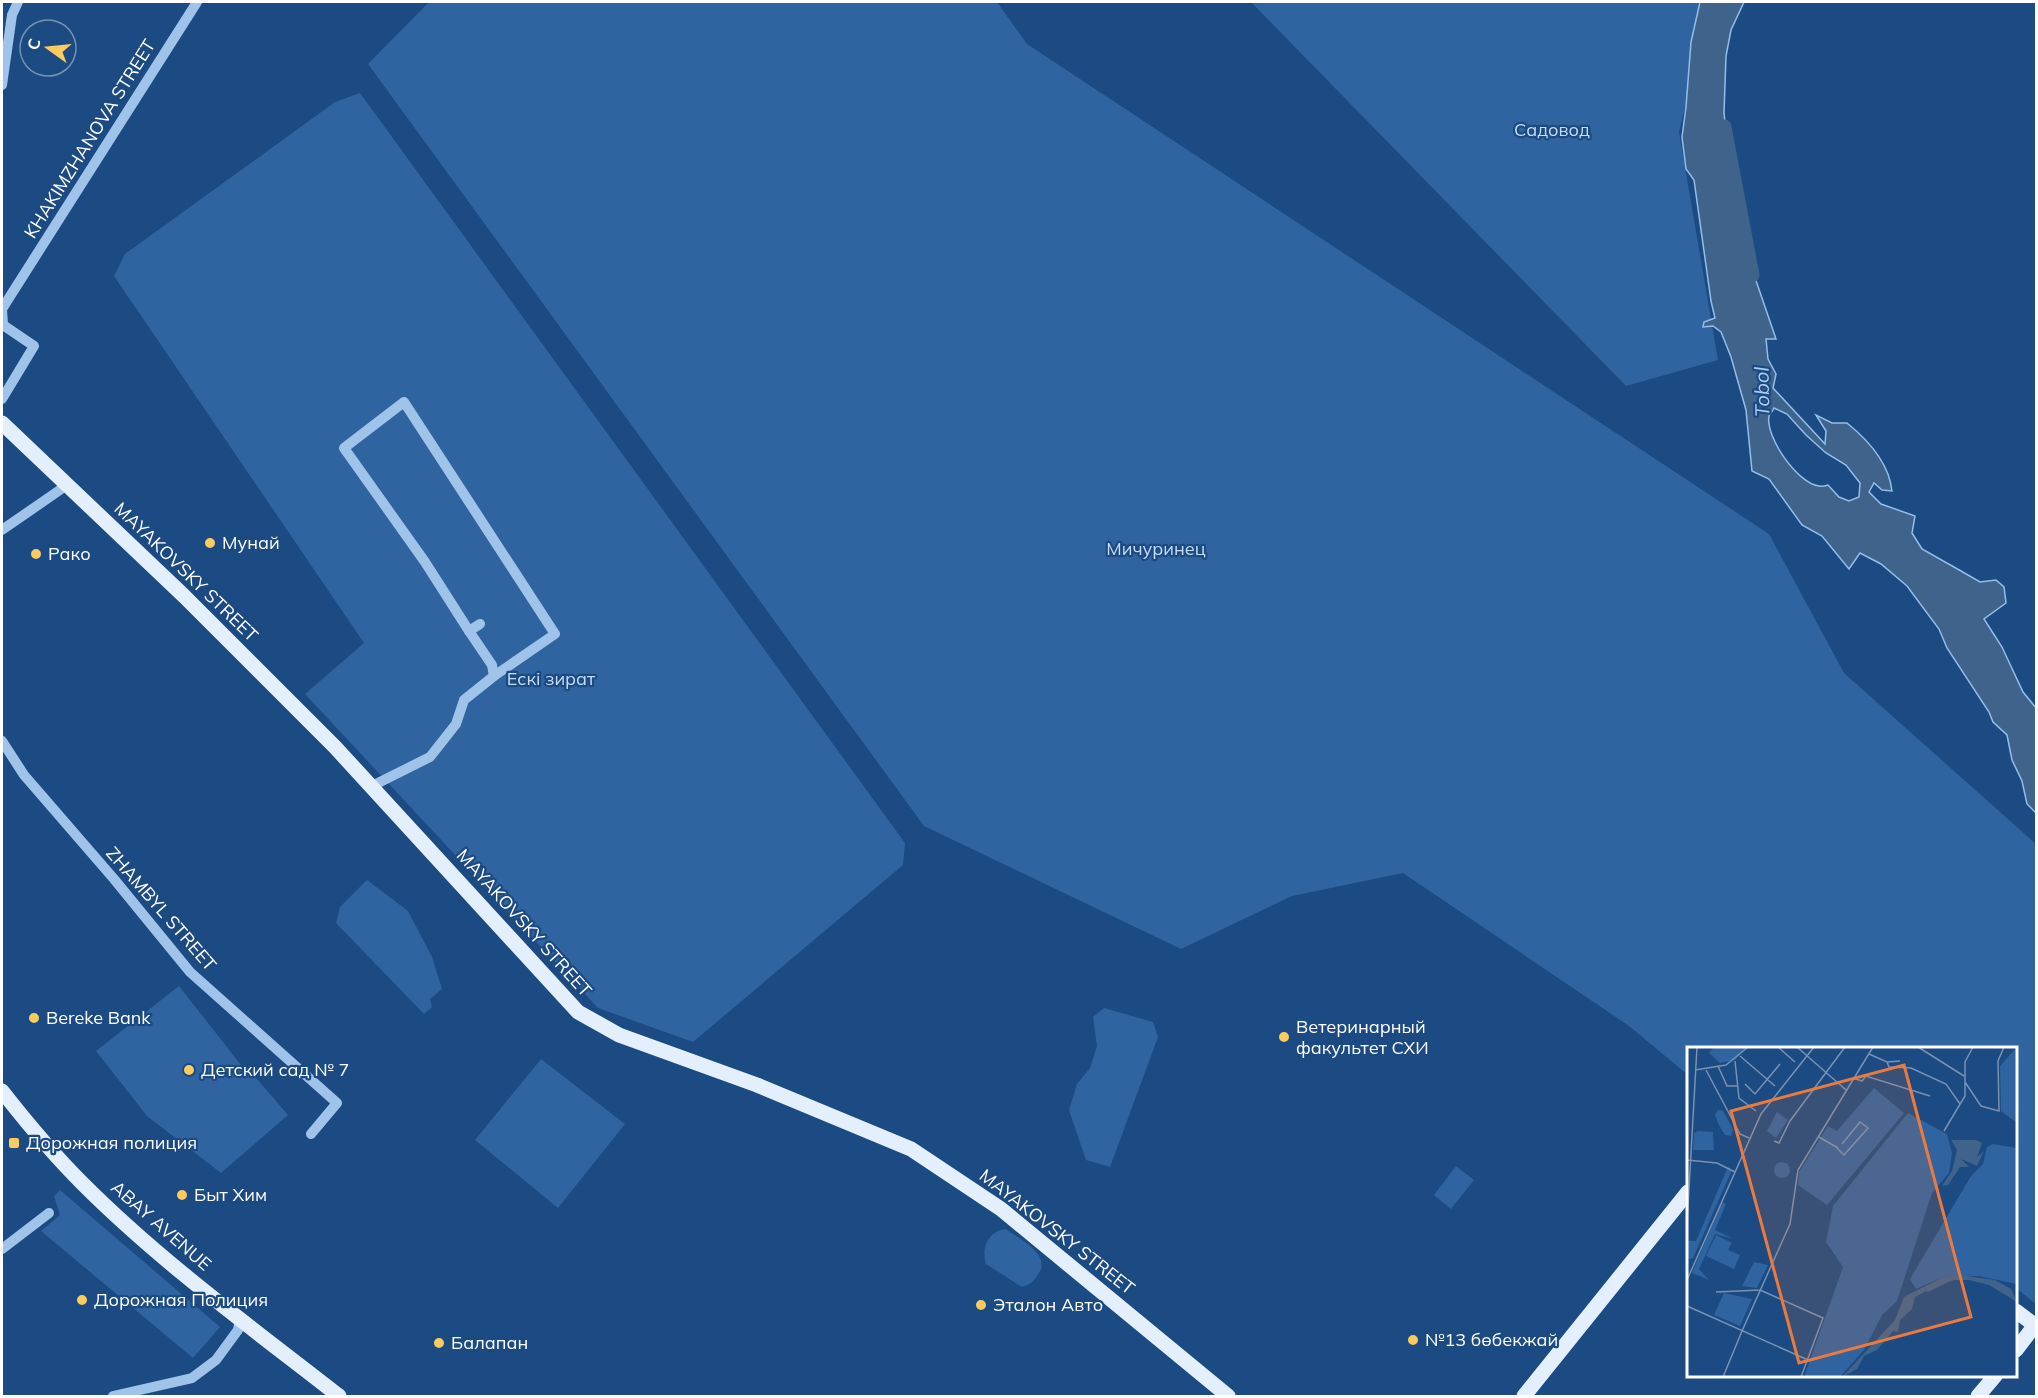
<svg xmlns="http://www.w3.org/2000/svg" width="2038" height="1398" font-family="Mulish,sans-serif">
	<rect width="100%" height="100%" fill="#1c4a82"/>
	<g fill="#2f64a0">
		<path d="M429 2H997L1027 44 1769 534 1844 673 2036 844V1304L2016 1288V1048H1688V1075L1629 1026 1403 873 1292 896 1181 949 924 826 368 64Z"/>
		<path d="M1251 2H1711L1679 132 1718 360 1626 386Z"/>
		<path d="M360 93 905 843 903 865 693 1042 598 1008 305 694 364 643 114 276 125 254 335 102Z"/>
		<path d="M367 880 408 911 432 957 442 989 430 999 432 1007 424 1014 336 923 340 907Z"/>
		<path d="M179 986 245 1070 257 1079 288 1115 221 1173 147 1116 96 1051Z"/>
		<path d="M1104 1008 1153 1022 1158 1037 1110 1167 1086 1160 1069 1110 1077 1084 1090 1068 1097 1046 1093 1017Z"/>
		<path d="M541 1059 625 1124 558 1208 475 1140Z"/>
		<path d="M1456 1166 1474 1180 1451 1209 1434 1195Z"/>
		<path d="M60 1190 220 1327 193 1358 41 1231 60 1215 54 1196Z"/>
		<path d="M1006 1229C1019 1239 1051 1254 1039 1273 1034 1281 1031 1284 1022 1287L986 1264C981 1248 988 1231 1006 1229Z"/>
	</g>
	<path fill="#40638c" stroke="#93beec" stroke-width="1.5" fill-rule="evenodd" d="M1700 2H1744L1731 30 1726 56 1724 113 1736 222 1776 339H1766L1768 359 1776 374 1773 388 1825 444 1826 431 1816 415 1832 423H1847C1868 440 1889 462 1892 491L1882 490 1874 483 1869 492 1881 504 1915 516 1912 533 1922 549 1961 571 1980 582 1996 580 2004 587 2006 603 1984 619 2002 647 2023 692 2036 708V813L2027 804 2022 781 2012 760 2007 735 1993 722 1989 712 1947 648 1939 629 1907 586 1881 564 1860 553 1849 569 1822 536 1802 525 1769 479 1752 471 1746 410 1731 357 1721 332 1713 326 1703 327 1704 322 1715 318 1711 301 1694 180 1686 169 1682 137 1686 107 1691 42ZM1774 408 1787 414 1806 435 1826 453 1846 465 1860 483 1859 497 1849 501 1839 497 1828 485C1825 486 1822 487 1819 486 1798 484 1765 437 1769 416 1770 413 1773 411 1774 408Z"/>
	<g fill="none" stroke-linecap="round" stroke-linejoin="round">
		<path stroke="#40638c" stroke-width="15" d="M1724 127 1752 275"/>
		<g stroke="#a0c3ea" stroke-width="10">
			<path d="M2 85 12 15 18 2"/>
			<path d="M2 399 34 346 3 325 2 309 197 2"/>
			<path d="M2 530 67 485"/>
			<path d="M469 631 425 562 344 448 404 402 555 634 494 676"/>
			<path d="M2 741 24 775 114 879 190 972 337 1103 311 1134"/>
			<path d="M372 786 430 757 456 724 464 700 494 676 492 665 469 631 480 624"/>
			<path d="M2 1249 49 1213"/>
			<path d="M113 1396 192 1378 216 1360 238 1330 240 1319"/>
		</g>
		<g stroke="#e4effe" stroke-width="15">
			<path d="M2 423 184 596 335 747 578 1012 619 1035 757 1085 911 1149 1001 1209 1228 1396"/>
			<path d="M2 1091C27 1123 54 1155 83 1184 161 1262 252 1328 339 1396"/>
			<path d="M2016 1311 2036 1326"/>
			<path d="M2016 1350 2035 1325"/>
			<path d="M1524 1396 1688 1192"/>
			<path d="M1978 1396 1995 1376"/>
		</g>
	</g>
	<g fill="#fbcb5e" stroke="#1c4a82" stroke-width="2">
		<circle cx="210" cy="543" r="6"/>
		<circle cx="36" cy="554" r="6"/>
		<circle cx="34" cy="1018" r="6"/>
		<circle cx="1284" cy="1037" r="6"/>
		<circle cx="189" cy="1070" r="6"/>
		<rect x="8" y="1137" width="12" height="12" rx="3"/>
		<circle cx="182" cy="1195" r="6"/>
		<circle cx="82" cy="1300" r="6"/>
		<circle cx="981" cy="1305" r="6"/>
		<circle cx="1413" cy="1340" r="6"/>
		<circle cx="439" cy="1343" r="6"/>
	</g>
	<g text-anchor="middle" stroke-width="4.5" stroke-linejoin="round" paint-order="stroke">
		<g font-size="18" fill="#c5ddf7" stroke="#1c4a82">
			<text x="1552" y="136">Садовод</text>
			<text x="1156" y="555">Мичуринец</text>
			<text x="551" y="685">Ескі зират</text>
		</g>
		<g font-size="18" fill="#fff" stroke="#1c4a82">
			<text transform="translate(90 139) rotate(-58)" y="6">KHAKIMZHANOVA STREET</text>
			<text transform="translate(186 572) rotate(44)" y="6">MAYAKOVSKY STREET</text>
			<text transform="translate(161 909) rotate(49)" y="6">ZHAMBYL STREET</text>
			<text transform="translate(524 923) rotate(48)" y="6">MAYAKOVSKY STREET</text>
			<text transform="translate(161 1226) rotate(41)" y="6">ABAY AVENUE</text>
			<text transform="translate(1057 1232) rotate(38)" y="6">MAYAKOVSKY STREET</text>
		</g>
		<g font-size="18" fill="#fff" stroke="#1c4a82" text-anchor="start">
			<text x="222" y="549">Мунай</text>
			<text x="48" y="560">Рако</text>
			<text x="46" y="1024">Bereke Bank</text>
			<text x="1296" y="1033">Ветеринарный<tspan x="1296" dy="21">факультет СХИ</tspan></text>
			<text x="201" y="1076">Детский сад № 7</text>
			<text x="26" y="1149">Дорожная полиция</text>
			<text x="194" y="1201">Быт Хим</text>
			<text x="94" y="1306">Дорожная Полиция</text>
			<text x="993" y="1311">Эталон Авто</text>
			<text x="1425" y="1346">№13 бөбекжай</text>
			<text x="451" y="1349">Балапан</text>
		</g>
		<g font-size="20" font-style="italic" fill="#accdf2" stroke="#1c4a82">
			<text transform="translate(1762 392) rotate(-91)" y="7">Tobol</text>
		</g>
	</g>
	<g transform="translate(1687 1047)">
		<rect width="330" height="330" fill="#1c4a82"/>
		<path d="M27 0H59L48 13 33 16 22 6ZM330 0V76L314 64 313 19ZM187 41 217 66 140 158 111 138 112 125 141 79 150 84ZM31 63 36 64 46 82 44 89 38 88 32 78 28 68ZM90 65 101 73 89 91 80 84ZM221 66 260 87 265 106 262 126 245 146 210 254 195 268 177 303 153 330H117L156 220 139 195 146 159ZM11 84 26 85 27 103H6L7 86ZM306 97 330 101V237L292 229 256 230 229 242 223 232 284 129 296 117 300 100ZM87 123a8 8 0 1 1 16 0a8 8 0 1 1-16 0ZM41 120 45 123 6 211 1 212 0 194H9ZM35 155 39 157 28 183 47 192 28 187 12 222 22 233 5 226ZM29 188 45 196 41 203 53 208 47 222 19 209ZM67 215 81 218 70 241 55 239ZM37 246 65 252 53 279 27 268Z" fill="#2f64a0"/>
		<path d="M264 93H289L295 96 290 110 297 104 290 119 274 112 282 120H273L261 138 255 139 265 124 270 103ZM273 228 308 233 324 242 330 255 302 238 282 233H267L247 240 228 250 225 262 213 273 211 285 206 284 190 303 177 309 170 322 155 330 208 273 217 250 256 230Z" fill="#40638c"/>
		<path fill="none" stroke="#40638c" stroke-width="3" d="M240 244 260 234"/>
		<path fill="none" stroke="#7792b4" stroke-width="1.5" d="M91 0 108 15M110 0 159 43M231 0 277 29M182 7 200 15 213 14M53 9 88 39M48 14 52 51 69 64M200 15 202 20 224 21 259 37 273 57M31 19 40 39H51M8 23 39 18 61 0M19 23 53 87 62 91M166 31 175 34 179 29 243 49M278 35 294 59 312 64 311 14 317 0M58 37 68 47 93 17M257 84 278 49V15L286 0M132 90 151 101M87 94 92 96 103 74 158 0M150 101 157 108 181 81 173 75 155 97M0 113 30 116 48 125M0 177 10 0M0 233 74 67 127 0M73 243 136 271 114 330M29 245 73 243M0 259 121 313M55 284 103 177 111 123 186 0M36 330 55 284"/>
		<path fill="#ed7a3d" fill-opacity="0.15" stroke="#ed7a3d" stroke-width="3" d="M217 18 284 270 112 316 44 64Z"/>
		<rect width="330" height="330" fill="none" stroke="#fff" stroke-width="3"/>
	</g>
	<rect width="2038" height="1398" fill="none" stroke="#ffffff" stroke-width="6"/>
	<g transform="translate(48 48) rotate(285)"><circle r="28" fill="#1c4a82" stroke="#7792b4" stroke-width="1.5"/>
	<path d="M0-4.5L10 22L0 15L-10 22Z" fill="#fbcb5e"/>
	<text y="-9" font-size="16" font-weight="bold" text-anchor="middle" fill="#ffffff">С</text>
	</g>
</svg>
